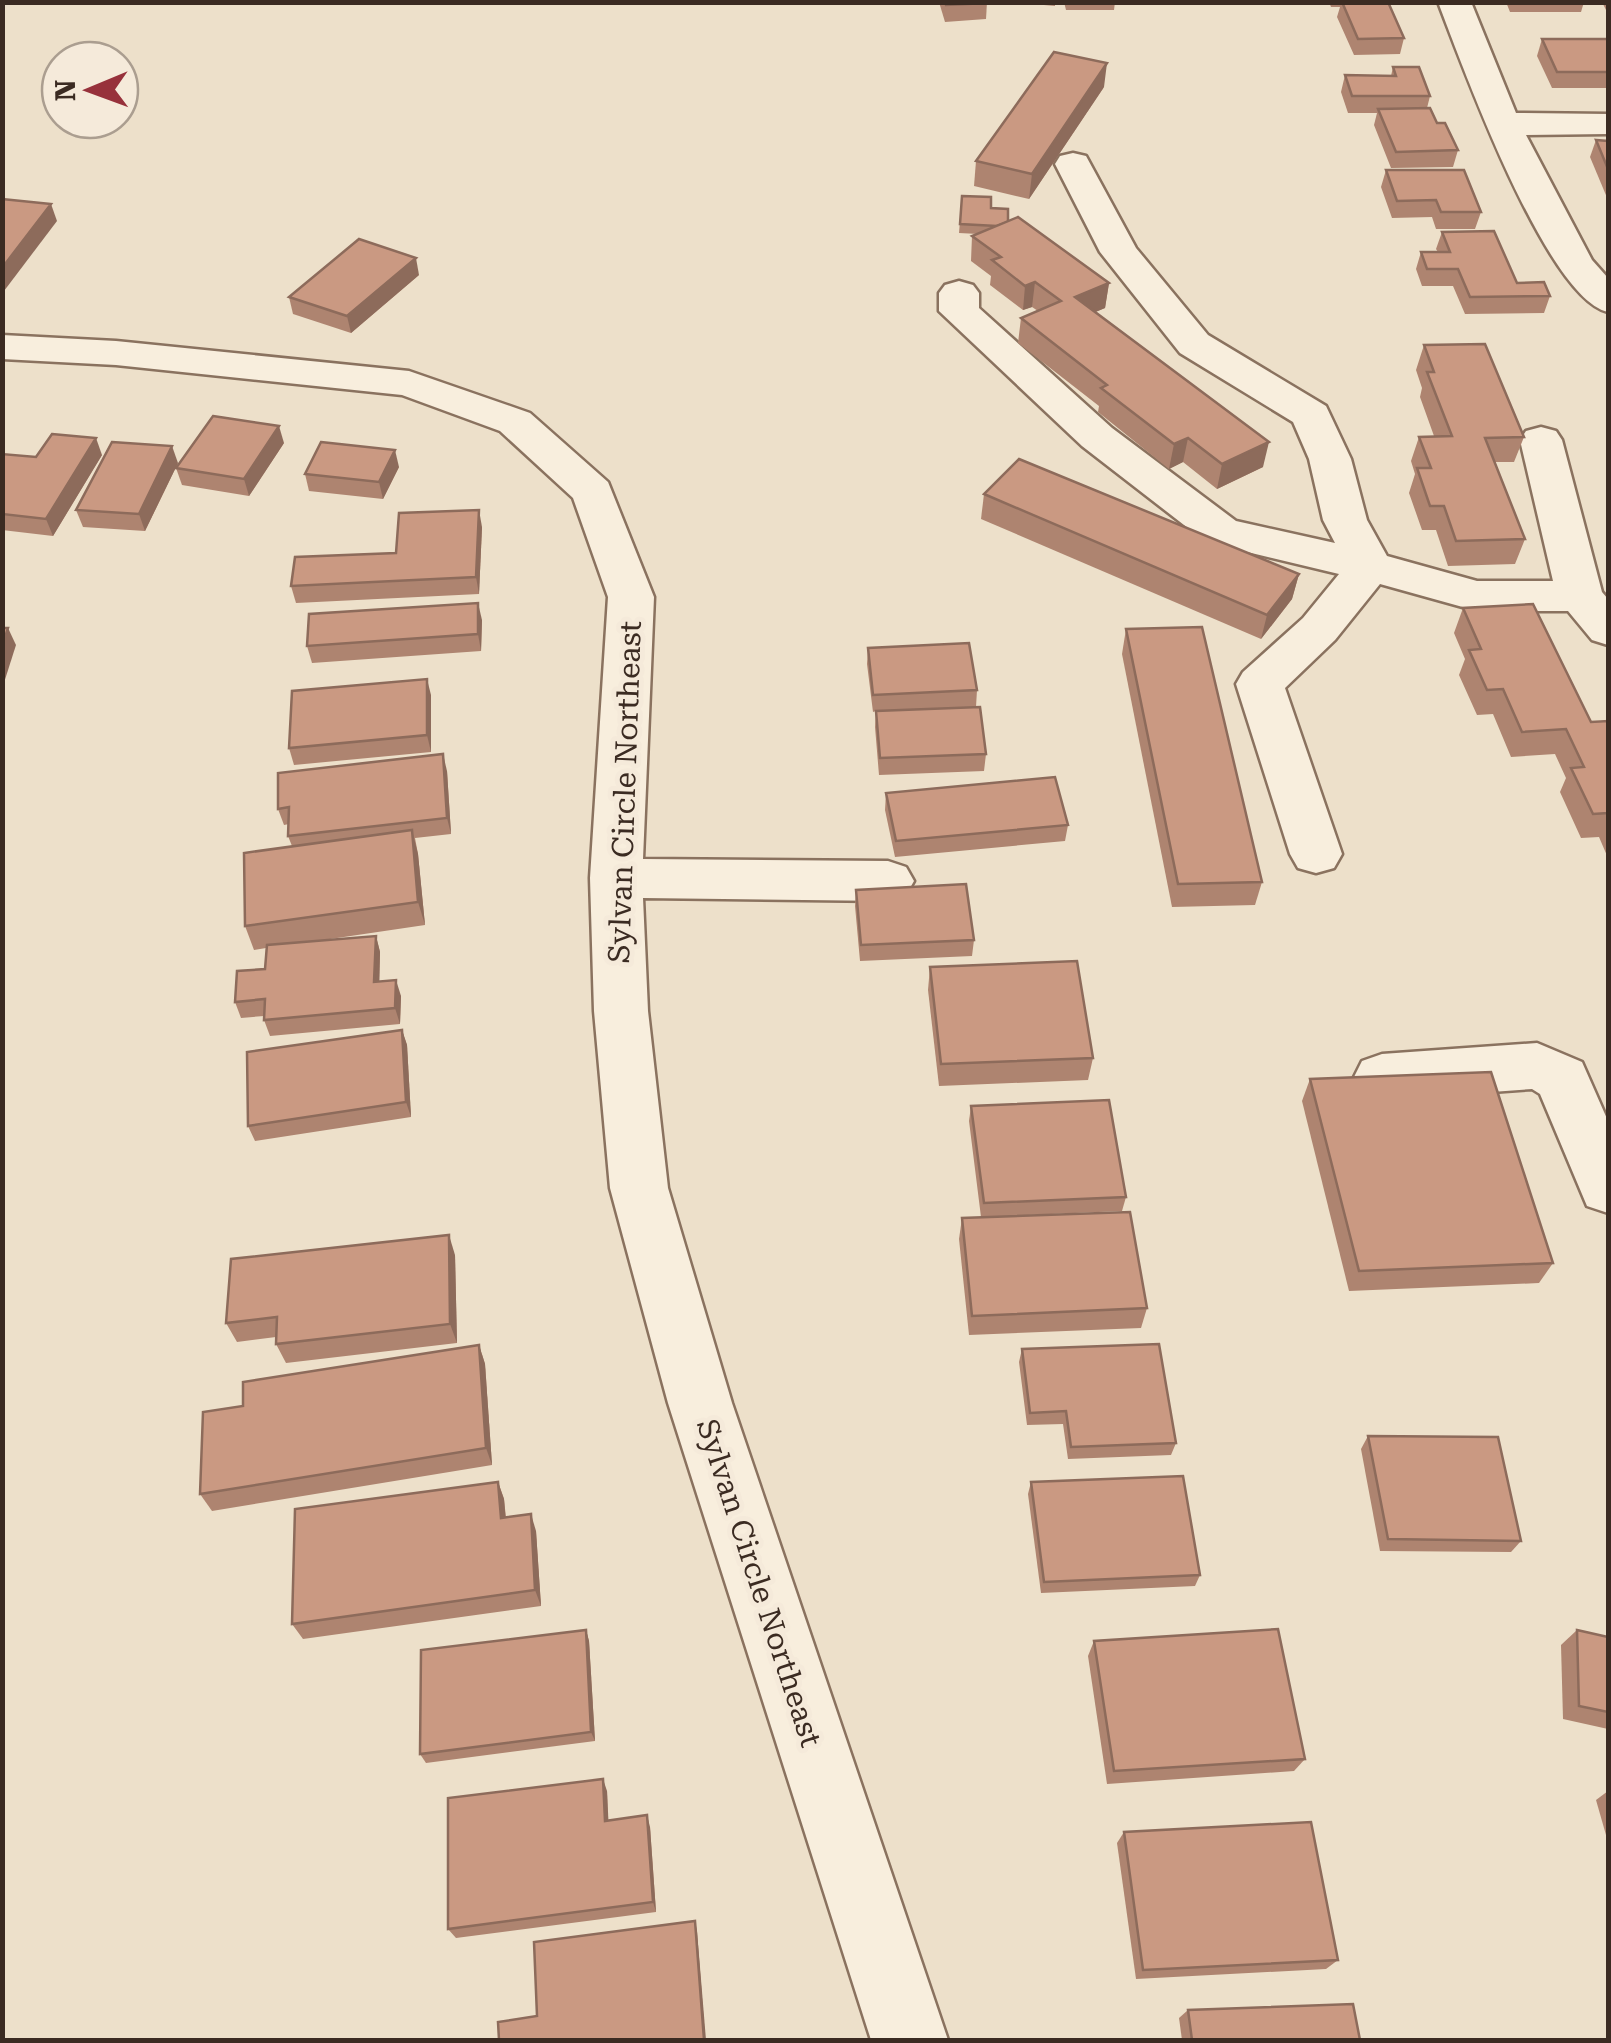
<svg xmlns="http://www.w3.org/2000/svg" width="1611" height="2043" font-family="'Roboto Serif',serif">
	<rect width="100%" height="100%" fill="#ede0ca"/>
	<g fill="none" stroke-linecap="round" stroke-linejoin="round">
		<g stroke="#8a725f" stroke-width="5">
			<g id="minor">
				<path d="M1438 2H1471L1516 113 1608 114V134L1526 135 1592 260 1608 278V312C1546 298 1462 64 1438 2Z"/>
				<path d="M1073 153 1086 156 1136 248 1208 335 1326 406 1351 459 1367 520 1387 556 1477 581H1553L1520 440 1526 431 1541 427 1556 431 1562 440 1602 592 1608 599V645L1592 640 1568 611H1477L1380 584 1335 640 1285 688 1342 854 1334 868 1316 873 1298 868 1290 854 1236 684 1243 672 1303 618 1339 574 1206 542 1082 446 939 311V293L945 285 959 281 973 285 979 293V308L1112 428 1236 521 1335 543 1323 520 1309 459 1293 422 1180 353 1100 252 1055 164 1060 156Z"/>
				<path d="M2 335 116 341 409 371 530 413 608 482 654 597 643 859 888 861 906 867 914 881 906 895 888 901 643 898 648 1011 668 1188 732 1403 948 2040H871L668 1403 610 1188 594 1011 590 878 608 597 573 498 500 431 402 395 116 365 2 359Z"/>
				<path d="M1537 1043 1582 1062 1608 1121V1213L1587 1206 1540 1094 1532 1089 1382 1100 1362 1093 1354 1077 1362 1061 1382 1054Z"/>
			</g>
		</g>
		<use href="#minor" fill="#f8eedd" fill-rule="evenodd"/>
	</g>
	<g fill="#ae8470">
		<path d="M939 2H987L986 19 945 22Z"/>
		<path d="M1011 2H1055V6Z"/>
		<path d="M1064 2H1115L1114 10H1066Z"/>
		<path d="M1329 2H1388L1404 38 1400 54 1354 55 1337 17 1340 7H1331Z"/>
		<path d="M1506 2H1584L1581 12H1510Z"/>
		<path d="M1602 2H1608V12H1607Z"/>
		<path d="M1542 39H1608V88H1552L1537 56Z"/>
		<path d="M1393 67 1430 96 1427 108 1458 150 1453 167 1391 168 1374 125 1377 113H1348L1341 92 1345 75 1391 76Z"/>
		<path d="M1104 87 1029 199 974 186 976 161Z"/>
		<path d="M1596 140 1608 141V200L1590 157Z"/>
		<path d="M1386 170 1481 212 1475 229H1436L1432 217 1392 218 1381 187Z"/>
		<path d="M962 196 991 208 1008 222 1109 283 1105 308 1095 312 1263 467 1217 489 1183 462 1169 469 1098 412 1099 406 1018 343 1021 318 1038 311 1032 307 1023 310 990 285 991 276 971 261 972 236 978 234 959 233Z"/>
		<path d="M1442 232 1517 283 1550 296 1544 313 1465 314 1453 286H1422L1416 269 1421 252H1438L1436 249Z"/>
		<path d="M419 275 351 333 293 314 289 297Z"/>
		<path d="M1424 345 1524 437 1514 462H1494L1525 539 1515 564 1448 566 1436 530H1422L1409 493 1415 474 1411 461 1419 437 1434 436 1420 397 1422 388 1416 370Z"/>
		<path d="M284 443 249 496 182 485 176 468Z"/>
		<path d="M2 454 36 457 102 455 53 536 2 530Z"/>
		<path d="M178 463 145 531 83 527 76 510Z"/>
		<path d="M399 467 383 499 309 491 305 474Z"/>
		<path d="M984 494 1299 574 1292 599 1261 639 981 519Z"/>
		<path d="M482 527 479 594 296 603 291 586Z"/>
		<path d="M1463 608 1591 722 1608 721V858L1599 837 1581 838 1560 792 1566 778 1555 754 1511 757 1493 714 1477 715 1459 675 1465 659 1454 633Z"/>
		<path d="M482 620 481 651 312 663 307 646Z"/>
		<path d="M1126 629 1262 882 1255 905 1172 907 1122 654Z"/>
		<path d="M868 648 977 690 976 707 986 754 984 771 879 775 875 727 876 711 873 712 867 664Z"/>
		<path d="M431 695V752L294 765 289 748Z"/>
		<path d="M447 771 451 834 415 838 418 854 425 925 310 942 376 936 380 952 379 982 401 996 400 1024 270 1036 264 1020V1016L241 1018 235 1002 265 969 266 948 254 950 245 926 292 846 288 836 289 824 284 825 278 809Z"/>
		<path d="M886 793 1068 825 1065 841 895 857 885 810Z"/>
		<path d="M856 890 974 940 972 956 860 961 855 906Z"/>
		<path d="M930 967 1093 1058 1088 1080 939 1086 928 990Z"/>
		<path d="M402 1030 407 1045 411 1117 255 1141 248 1126Z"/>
		<path d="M1310 1079 1553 1263 1539 1283 1349 1291 1302 1101Z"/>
		<path d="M971 1106 1126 1197 1122 1211 981 1217 969 1121Z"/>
		<path d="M962 1218 1147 1308 1141 1328 969 1335 959 1239Z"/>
		<path d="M455 1255 457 1343 286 1363 276 1344V1337L237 1342 226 1323Z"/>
		<path d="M479 1345 485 1364 492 1465 212 1511 200 1494 243 1406Z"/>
		<path d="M1022 1349 1176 1443 1171 1455 1068 1459 1063 1424 1027 1425 1019 1362Z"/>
		<path d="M1368 1436 1521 1541 1511 1552 1380 1551 1361 1449Z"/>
		<path d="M498 1482 504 1499 506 1518 536 1531 541 1606 303 1639 292 1624Z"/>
		<path d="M1031 1482 1200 1575 1195 1586 1041 1593 1028 1494Z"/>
		<path d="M586 1630 589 1641 595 1741 426 1763 420 1754Z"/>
		<path d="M1577 1630 1608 1637V1729L1563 1719 1561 1645Z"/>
		<path d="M1094 1641 1305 1759 1294 1771 1107 1784 1088 1656Z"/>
		<path d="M607 1791 608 1820 650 1827 656 1912 456 1938 448 1929Z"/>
		<path d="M1608 1791V1842L1596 1800Z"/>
		<path d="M1124 1832 1338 1960 1326 1969 1136 1979 1117 1843Z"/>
		<path d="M1188 2010 1360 2040H1182L1179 2018Z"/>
	</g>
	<g fill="#8d6b5b">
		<path d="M1107 63 1104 87 1029 199 1032 174Z"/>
		<path d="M51 204 57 221 4 291 2 268Z"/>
		<path d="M416 258 419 275 351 333 347 316Z"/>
		<path d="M1035 282 1032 307 1023 310 1025 286Z"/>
		<path d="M1109 283 1105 308 1072 322 1075 297Z"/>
		<path d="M279 426 284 443 249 496 244 479Z"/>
		<path d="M96 438 102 455 53 536 46 519Z"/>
		<path d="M1188 438 1183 462 1169 469 1174 444Z"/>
		<path d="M1269 442 1263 467 1217 489 1222 464Z"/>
		<path d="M172 446 178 463 145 531 139 514Z"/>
		<path d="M395 450 399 467 383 499 379 482Z"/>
		<path d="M479 510 482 527 479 594 476 577Z"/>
		<path d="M1299 574 1292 599 1261 639 1267 615Z"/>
		<path d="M478 603 482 620 481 651 478 634Z"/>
		<path d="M8 628 16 645 2 689V647Z"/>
		<path d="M427 679 431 695V752L427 735Z"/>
		<path d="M443 754 447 771 451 834 447 818Z"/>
		<path d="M412 830 418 854 425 925 418 902Z"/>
		<path d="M376 936 380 952 379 998 374 982Z"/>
		<path d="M396 980 401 996 400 1024 395 1008Z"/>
		<path d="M402 1030 407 1045 411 1117 406 1102Z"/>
		<path d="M449 1235 455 1255 457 1343 450 1324Z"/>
		<path d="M479 1345 485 1364 492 1465 486 1448Z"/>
		<path d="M498 1482 504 1499 507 1535 501 1518Z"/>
		<path d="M531 1514 536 1531 541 1606 535 1590Z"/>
		<path d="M586 1630 589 1641 595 1741 591 1732Z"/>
		<path d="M603 1779 607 1791 609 1833 605 1821Z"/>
		<path d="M647 1815 650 1827 656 1912 653 1902Z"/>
		<path d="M695 1921 697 1931 706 2040H704Z"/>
	</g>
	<g fill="#ca9982" stroke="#8d6b5b" stroke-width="2.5">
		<path d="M945 2H987V3L946 5Z"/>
		<path d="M1342 2H1388L1404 38 1358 39Z"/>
		<path d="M1542 39H1608V72H1557Z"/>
		<path d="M1054 52 1107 63 1032 174 976 161Z"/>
		<path d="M1393 67H1419L1430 96H1352L1345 75 1396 76Z"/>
		<path d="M1430 108 1437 123H1445L1458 150 1396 152 1378 109Z"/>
		<path d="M1596 140 1608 141V169Z"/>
		<path d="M1386 170H1464L1481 212H1441L1436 200 1397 201Z"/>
		<path d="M962 196 991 197V208L1008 209V222L997 226 960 224Z"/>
		<path d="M2 199 51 204 2 268Z"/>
		<path d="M1018 217 1109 283 1075 297 1269 442 1222 464 1188 438 1174 444 1101 388 1107 385 1021 318 1061 301 1035 282 1025 286 992 260 1001 257 972 236Z"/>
		<path d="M1494 231 1517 283 1544 282 1550 296 1470 297 1458 269H1427L1421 252H1450L1442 232Z"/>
		<path d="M359 239 416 258 347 316 289 297Z"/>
		<path d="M1485 344 1524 437 1485 438 1525 539 1456 541 1444 506H1430L1417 468H1431L1419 437 1452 436 1427 372H1434L1424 345Z"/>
		<path d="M213 416 279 426 244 479 176 468Z"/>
		<path d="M52 434 96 438 46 519 2 514V454L36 457Z"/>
		<path d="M112 442 172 446 139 514 76 510Z"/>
		<path d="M321 442 395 450 379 482 305 474Z"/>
		<path d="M1019 459 1299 574 1267 615 984 494Z"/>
		<path d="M479 510 476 577 291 586 295 557 396 553 399 513Z"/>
		<path d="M478 603V634L307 646 309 614Z"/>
		<path d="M1533 604 1591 722 1608 721V813L1593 814 1571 768 1584 767 1566 729 1522 732 1503 689 1487 690 1469 650 1481 649 1463 608Z"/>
		<path d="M1202 627 1262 882 1178 884 1126 629Z"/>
		<path d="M2 628H8L2 647Z"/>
		<path d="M969 643 977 690 873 695 868 648Z"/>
		<path d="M427 679V735L289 748 292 691Z"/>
		<path d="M980 707 986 754 880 758 876 711Z"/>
		<path d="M443 754 447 818 288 836 289 807 278 809V773Z"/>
		<path d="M1055 777 1068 825 896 841 886 793Z"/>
		<path d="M412 830 418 902 245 926 244 853Z"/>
		<path d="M966 884 974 940 861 945 856 890Z"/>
		<path d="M376 936 374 982 396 980 395 1008 264 1020 265 999 235 1002 237 971 265 969 267 945Z"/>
		<path d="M1077 961 1093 1058 941 1064 930 967Z"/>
		<path d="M402 1030 406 1102 248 1126 247 1052Z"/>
		<path d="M1491 1072 1553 1263 1359 1271 1310 1079Z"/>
		<path d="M1109 1100 1126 1197 984 1203 971 1106Z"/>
		<path d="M1130 1212 1147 1308 972 1316 962 1218Z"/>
		<path d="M449 1235 450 1324 276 1344 277 1317 226 1323 231 1259Z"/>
		<path d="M1159 1344 1176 1443 1071 1447 1066 1411 1030 1413 1022 1349Z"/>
		<path d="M479 1345 486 1448 200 1494 203 1412 243 1406V1382Z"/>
		<path d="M1368 1436 1498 1437 1521 1541 1388 1539Z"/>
		<path d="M1183 1476 1200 1575 1044 1582 1031 1482Z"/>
		<path d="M498 1482 501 1518 531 1514 535 1590 292 1624 295 1509Z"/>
		<path d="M1278 1629 1305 1759 1114 1771 1094 1641Z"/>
		<path d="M586 1630 591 1732 420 1754 421 1650Z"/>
		<path d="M1577 1630 1608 1637V1712L1579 1706Z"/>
		<path d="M603 1779 605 1821 647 1815 653 1902 448 1929V1798Z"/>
		<path d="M1311 1822 1338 1960 1143 1970 1124 1832Z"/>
		<path d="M695 1921 704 2040H499L498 2022 537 2016 534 1942Z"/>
		<path d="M1353 2004 1360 2040H1192L1188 2010Z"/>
	</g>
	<g text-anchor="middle" stroke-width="10" stroke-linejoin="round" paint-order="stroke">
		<g font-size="30" fill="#3b2b22" stroke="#f5eada">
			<text transform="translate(625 792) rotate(-88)" y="10">Sylvan Circle Northeast</text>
			<text transform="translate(759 1583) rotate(72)" y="10">Sylvan Circle Northeast</text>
		</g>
	</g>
	<rect width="1611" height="2043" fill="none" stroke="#3b2b22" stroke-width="10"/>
	<g transform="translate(90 90) rotate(269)"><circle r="48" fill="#f5eada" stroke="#ab9e90" stroke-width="2.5"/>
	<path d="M0-8L18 38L0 25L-18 38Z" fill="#97313b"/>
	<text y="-15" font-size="28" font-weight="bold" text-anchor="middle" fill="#3b2b22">N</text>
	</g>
</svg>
